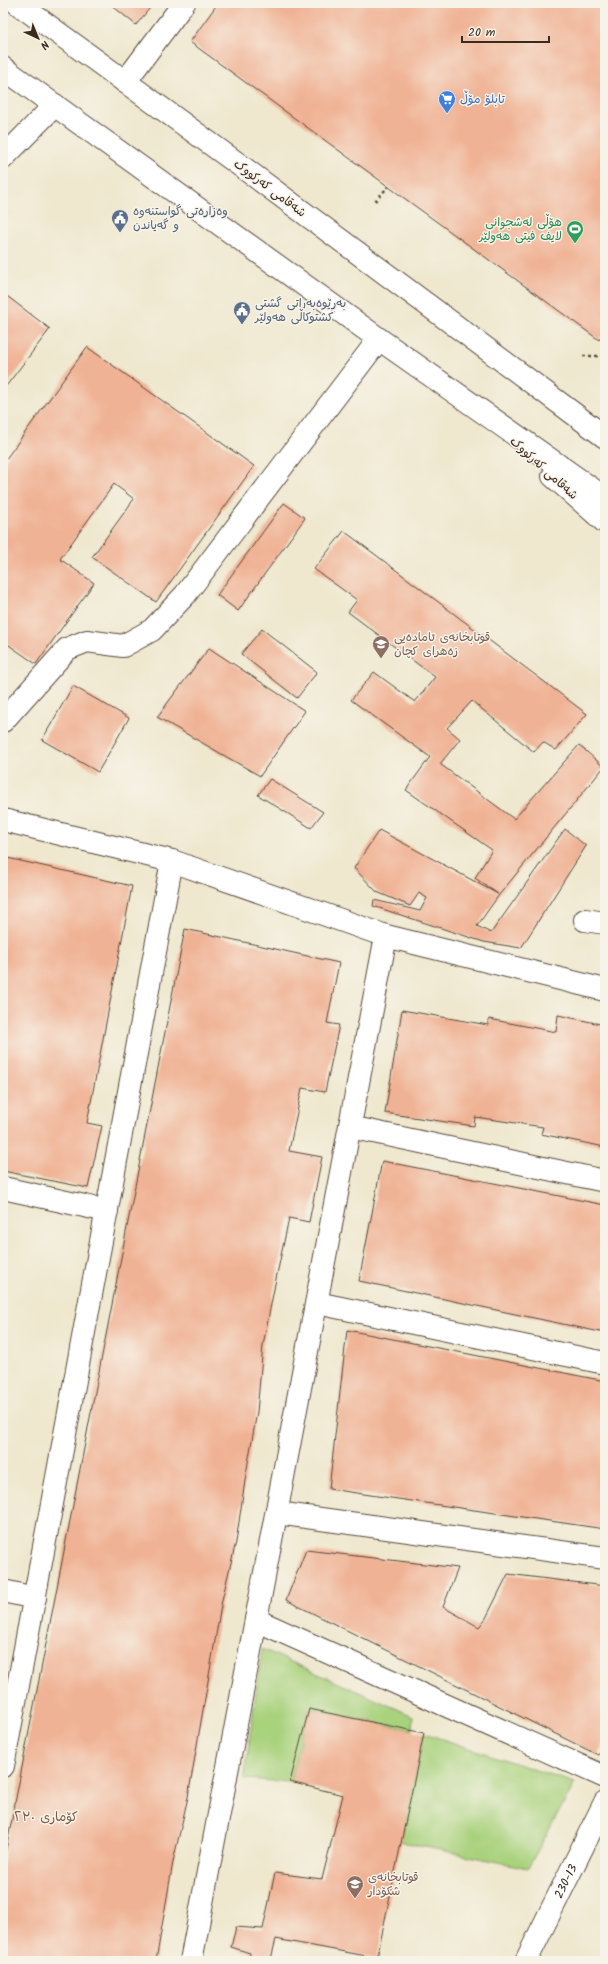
<svg xmlns="http://www.w3.org/2000/svg" width="608" height="1964" font-family="Kalam,'Playpen Sans Arabic',sans-serif">
	<rect width="100%" height="100%" fill="#f7f3e8"/>
	<filter id="ink" filterUnits="userSpaceOnUse"><feTurbulence type="fractalNoise" baseFrequency=".025" numOctaves="2"/><feDisplacementMap in="SourceGraphic" scale="8" xChannelSelector="R" yChannelSelector="G"/><feConvolveMatrix kernelMatrix="1 2 1 2 8 2 1 2 1" color-interpolation-filters="sRGB"/></filter>
	<filter id="wash" filterUnits="userSpaceOnUse"><feTurbulence type="fractalNoise" baseFrequency=".012" numOctaves="4" result="noise"/><feDisplacementMap in="SourceGraphic" scale="16" xChannelSelector="R" yChannelSelector="G"/><feGaussianBlur stdDeviation="0.9" result="paint"/><feColorMatrix in="noise" values="0 0 0 0 0 0 0 0 0 0 0 0 0 0 0 0 0 1.4 0 .05"/><feComposite in="paint" operator="in"/></filter>
	<g filter="url(#wash)">
		<rect width="100%" height="100%" fill="#efe8cf"/>
		<g fill="#a9d27d" stroke="#727e4e">
			<path d="M262 1649 413 1716 412 1730 309 1709 290 1782 244 1779Z"/>
			<path d="M424 1733 575 1783 528 1868 401 1842Z"/>
		</g>
		<g id="blocks">
			<g fill="#f0b294">
				<path d="M109 3H154L136 25Z"/>
				<path d="M218 3H605V331L599 340 190 42Z"/>
				<path d="M3 293 50 329 3 390Z"/>
				<path d="M87 347 254 466 156 602 92 557 134 499 114 484 60 559 94 583 36 664 3 641V463Z"/>
				<path d="M284 503 305 518 238 611 217 595Z"/>
				<path d="M344 531 587 714 556 750 543 742 534 752 472 701 447 728 460 739 440 764 514 819 579 745 604 767 499 895 477 926 491 933 565 829 586 846 521 948 484 942 373 906 374 900 420 911 427 898 419 893 410 906 377 892 354 868 379 830 498 894 475 878 492 850 406 790 430 757 351 700 374 672 415 702 435 677 348 612 357 600 314 569Z"/>
				<path d="M262 629 317 672 297 698 241 654Z"/>
				<path d="M209 648 305 711 260 776 157 717Z"/>
				<path d="M73 686 129 718 98 772 42 740Z"/>
				<path d="M270 779 323 812 311 828 258 795Z"/>
				<path d="M3 857 132 886 87 1123 102 1126 88 1188 3 1171Z"/>
				<path d="M185 929 339 963 327 1023 339 1025 325 1092 302 1088 289 1151 322 1157 309 1222 289 1218 276 1279 263 1345 257 1412 246 1474 236 1542 222 1600 188 1797 173 1862 156 1961H3V1865Z"/>
				<path d="M402 1010 488 1025 489 1019 556 1032 558 1015 605 1025V1147L541 1134 543 1127 475 1117 474 1126 385 1113Z"/>
				<path d="M382 1161 605 1205V1333L359 1281Z"/>
				<path d="M347 1330 605 1381V1529L329 1489Z"/>
				<path d="M306 1550 458 1568 443 1607 479 1627 486 1618 508 1574 605 1586V1740L598 1755 286 1600Z"/>
				<path d="M309 1709 424 1733 377 1958 276 1939 271 1959 279 1961H249L250 1953 231 1947 236 1927 263 1929 275 1873 322 1879 343 1795 290 1782Z"/>
			</g>
		</g>
	</g>
	<g filter="url(#ink)">
		<use href="#blocks" fill-opacity="0" stroke="#564639" stroke-width="1"/>
		<g fill="none" stroke-linecap="round" stroke-linejoin="round">
			<g stroke="#564639" stroke-width="24">
				<g id="minor">
					<path d="M125 82 184 3"/>
					<path d="M3 721 67 649 87 641 123 646 152 630 185 595 379 339"/>
					<path d="M3 820 172 861 386 936 605 990"/>
					<path d="M585 920 605 923"/>
					<path d="M350 1127 605 1181"/>
					<path d="M3 1188 107 1211"/>
					<path d="M317 1303 605 1363"/>
					<path d="M277 1513 605 1558"/>
					<path d="M3 1591 35 1598"/>
					<path d="M256 1620 605 1777"/>
					<path d="M3 1766 172 861"/>
					<path d="M191 1961 386 936"/>
					<path id="s1" d="M526 1961 605 1802"/>
				</g>
			</g>
			<g stroke="#564639" stroke-width="24">
				<path id="tertiary" d="M3 158 55 105"/>
			</g>
			<g stroke="#564639" stroke-width="24">
				<g id="trunk">
					<path d="M17 3 241 166 605 437"/>
					<path d="M3 68 379 339 605 498"/>
					<path d="M553 476 605 522"/>
				</g>
			</g>
			<g stroke="#564639" stroke-width="2.5" stroke-dasharray="3 3" stroke-linecap="butt">
				<path d="M375 201 388 187"/>
				<path d="M583 356H605"/>
			</g>
			<use href="#minor" stroke="#fff" stroke-width="22"/>
			<use href="#tertiary" stroke="#fff" stroke-width="22"/>
			<use href="#trunk" stroke="#fff" stroke-width="22"/>
		</g>
	</g>
	<defs>
		<g id="supermarket-pin" transform="scale(0.9)"><path d="M0 17L-7.5 6A9.5 9.5 0 1 1 7.5 6Z" fill="#3f7fe0" stroke="#f7f3e8"/><path d="M-6-5.5h2.5l.6 2H6L4.5 2H-2.5L-4.4-4H-6ZM-1.5 3.2a1.3 1.3 0 1 0 .1 0ZM3 3.2a1.3 1.3 0 1 0 .1 0Z" fill="#fff"/></g>
		<g id="civic-pin" transform="scale(0.9)"><path d="M0 17L-7.5 6A9.5 9.5 0 1 1 7.5 6Z" fill="#5c6f8a" stroke="#f7f3e8"/><path d="M-.6-6.5H3V-4.5H.6V-3L4-1V1h2V6H-6V1h2V-1L-.6-3ZM-1.2 2.5V6h2.4V2.5Z" fill="#fff"/></g>
		<g id="stadium-pin" transform="scale(0.9)"><path d="M0 17L-7.5 6A9.5 9.5 0 1 1 7.5 6Z" fill="#2e9e5b" stroke="#f7f3e8"/><path d="M0-5a6.5 5 0 1 0 0 10a6.5 5 0 1 0 0-10ZM-3.5-1.8h7v3.6h-7Z" fill="#fff"/></g>
		<g id="school-pin" transform="scale(0.9)"><path d="M0 17L-7.5 6A9.5 9.5 0 1 1 7.5 6Z" fill="#8d6e63" stroke="#f7f3e8"/><path d="M0-5L7-2L0 1L-7-2ZM-4 1L0 2.5L4 1V4Q0 6-4 4Z" fill="#fff"/></g>
	</defs>
	<g fill-rule="evenodd">
		<use href="#supermarket-pin" x="447" y="99"/>
		<use href="#civic-pin" x="120" y="218"/>
		<use href="#stadium-pin" x="575" y="229"/>
		<use href="#civic-pin" x="242" y="310"/>
		<use href="#school-pin" x="381" y="644"/>
		<use href="#school-pin" x="355" y="1884"/>
	</g>
	<g text-anchor="middle" stroke-width="3" stroke-linejoin="round" paint-order="stroke">
		<g font-size="12" fill="#366cbe" stroke="#f7f3e8" text-anchor="start">
			<text x="460" y="103">تابلۆ مۆڵ</text>
		</g>
		<g font-size="12" fill="#3b2a1e" stroke="#f7f3e8">
			<text transform="translate(270 188) rotate(37)" y="4">شەقامی کەرکووک</text>
			<text transform="translate(544 468) rotate(42)" y="4">شەقامی کەرکووک</text>
			<text dy="4" stroke="none"><textPath href="#s1" startOffset="89">230-13</textPath></text>
		</g>
		<g font-size="12" fill="#4e5e75" stroke="#f7f3e8" text-anchor="start">
			<text x="133" y="215">وەزارەتی گواستنەوە<tspan x="133" dy="14">و گەیاندن</tspan></text>
			<text x="255" y="307">بەڕێوەبەراتی گشتی<tspan x="255" dy="14">کشتوکاڵی هەولێر</tspan></text>
		</g>
		<g font-size="12" fill="#27864d" stroke="#f7f3e8" text-anchor="end">
			<text x="562" y="226">هۆڵی لەشجوانی<tspan x="562" dy="14">لایف فیتی هەولێر</tspan></text>
		</g>
		<g font-size="12" fill="#785e54" stroke="#f7f3e8" text-anchor="start">
			<text x="394" y="641">قوتابخانەی ئامادەیی<tspan x="394" dy="14">زەهرای کچان</tspan></text>
			<text x="368" y="1881">قوتابخانەی<tspan x="368" dy="14">شكۆدار</tspan></text>
		</g>
		<g font-size="13" fill="#7a5a47" stroke="#f7f3e8">
			<text x="46" y="1821">کۆماری ٢٣٠</text>
		</g>
	</g>
	<rect width="608" height="1964" fill="none" stroke="#f7f3e8" stroke-width="16"/>
	<g transform="translate(38 38) rotate(136)" stroke="#f7f3e8" stroke-width="3" paint-order="stroke">
	<path d="M0-3L7 15L0 10L-7 15Z" fill="#3b2a1e"/>
	<text y="-6" font-size="11" font-weight="bold" text-anchor="middle" fill="#3b2a1e">N</text>
	</g>
	<path d="M462 36v6h87v-6" fill="none" stroke="#3b2a1e" stroke-width="2"/>
	<text x="468" y="36" font-size="12" fill="#3b2a1e" stroke="#f7f3e8" stroke-width="3" paint-order="stroke">20 m</text>
</svg>
